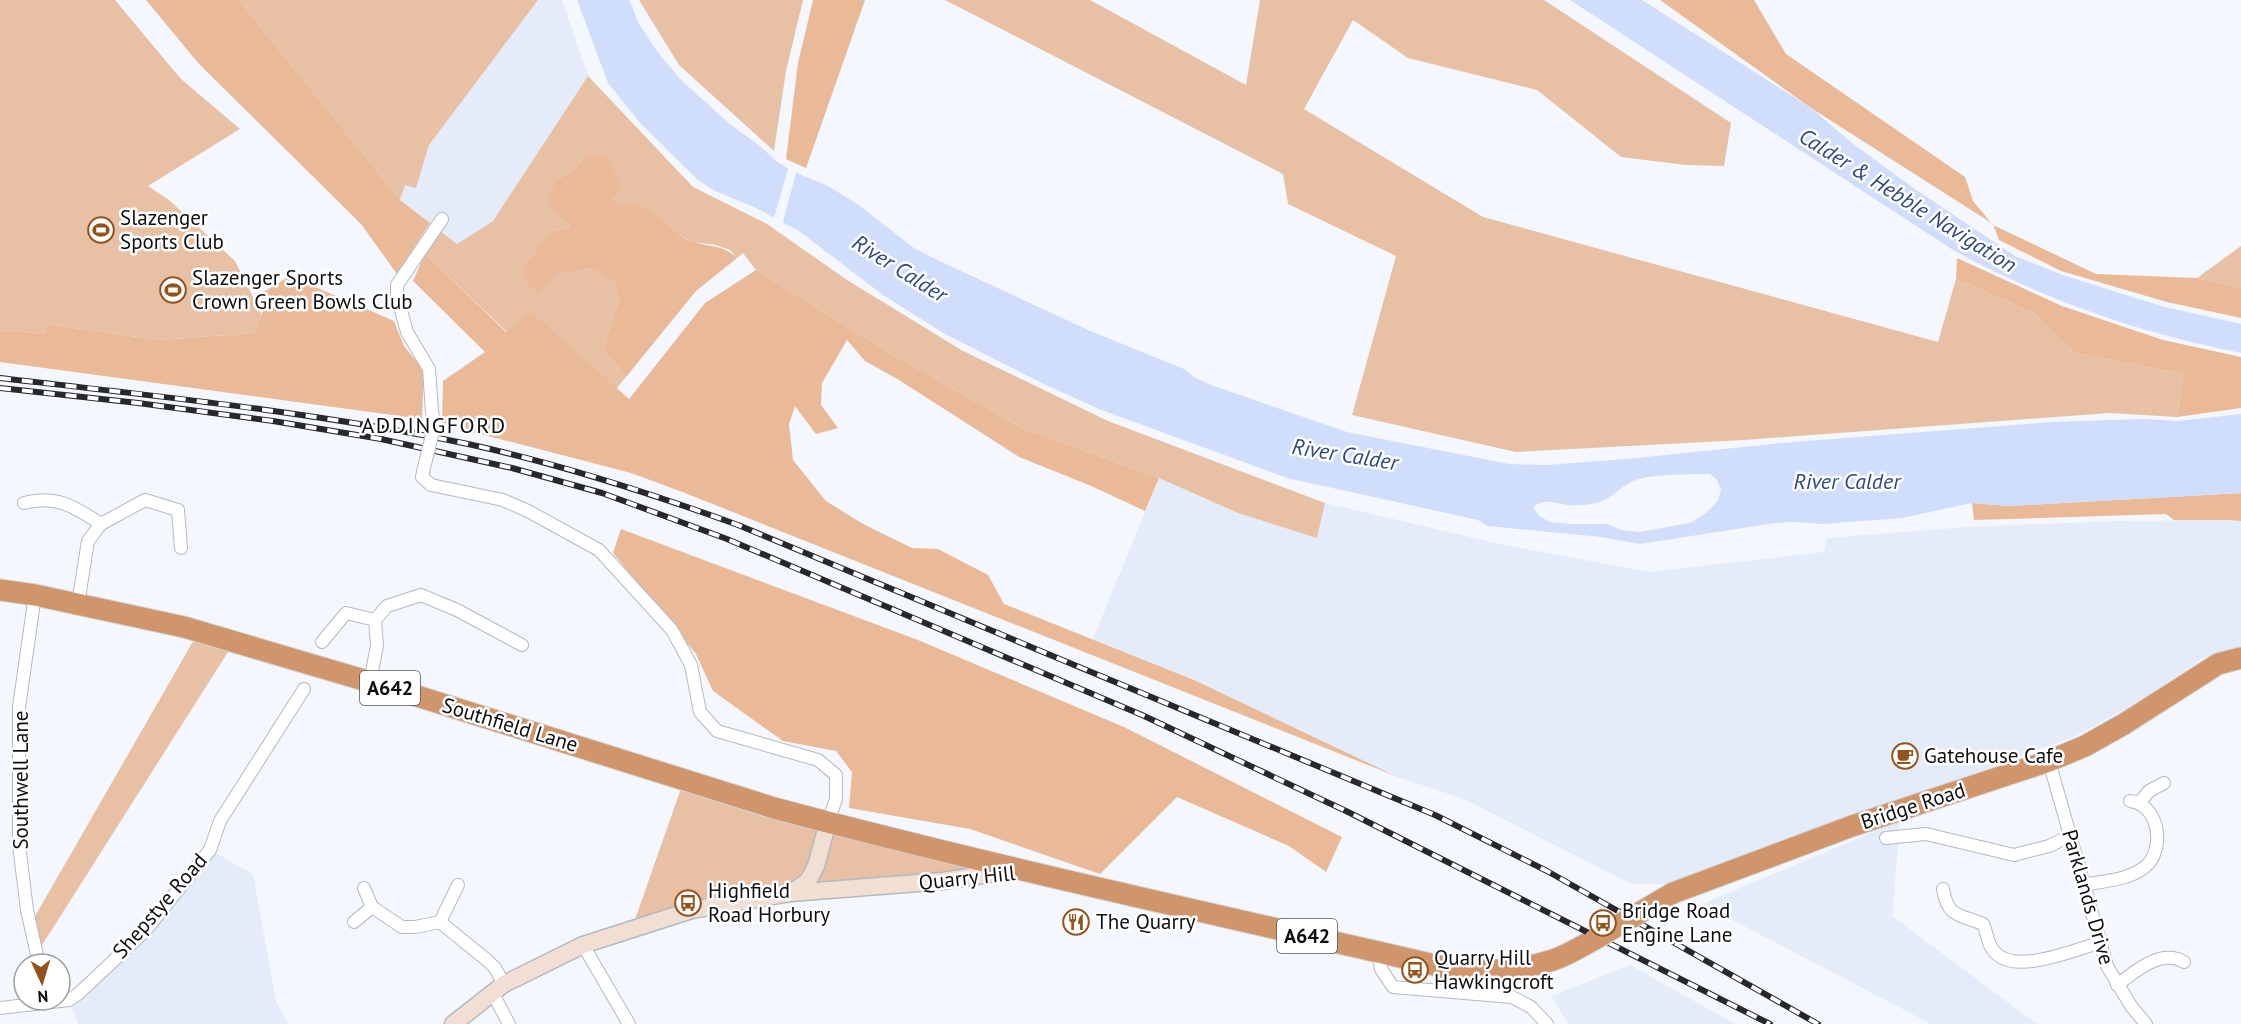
<svg xmlns="http://www.w3.org/2000/svg" width="2241" height="1024" font-family="'PT Sans',sans-serif">
	<rect width="100%" height="100%" fill="#f4f7fe"/>
	<g fill="#e4ebf9">
		<path d="M538 0H562L588 76 493 221 457 244 400 200 405 185 416 187 429 145Z"/>
		<path d="M1159 478 1238 513 1317 538 1325 503 1500 544 1649 572 1824 552 1827 538 1968 527 2118 521 2230 520 2241 521V646L2201 659 2141 700 2076 736 1676 884H1632L1464 799 1398 777 1194 680 1093 639Z"/>
		<path d="M1900 821 1892 916 2037 1024H1931L1702 904Z"/>
		<path d="M210 850 253 874 276 1002 288 1024H78L69 1000 145 931Z"/>
		<path d="M1630 965 1735 1024H1568L1551 996Z"/>
	</g>
	<g fill="#e8c0a4">
		<path d="M0 0H115L180 78 240 129 148 186 169 200 235 261 262 315 254 333 159 340 46 324 44 334 0 330Z"/>
		<path d="M239 0H538L429 145 416 188 405 185 400 200Z"/>
		<path d="M639 0H803L786 71 774 151 679 65Z"/>
		<path d="M945 0H1090L1246 85 1260 0H1544L1731 123 1724 166 1686 165 1621 157 1537 90 1408 58 1353 20 1304 109 1483 217 1938 342 1956 279 2034 313 2075 353 2183 374 2177 417 2110 413 1744 440 1516 452 1352 415 1396 256 1288 204 1283 174Z"/>
		<path d="M588 76 693 187 767 224 847 280 963 351 1108 421 1325 503 1317 538 1238 513 1159 478 1020 427 883 349 756 270 743 253 737 258 730 250 716 245 693 242 672 232 657 216 626 207 610 200 586 154 573 171 559 178 554 212 571 227 552 231 540 250C561 272 560 276 592 268L617 283 619 300 603 349 626 377 615 390 507 332 425 254 440 231 457 244 493 221Z"/>
		<path d="M2241 246V288L2197 278Z"/>
		<path d="M199 631 235 641 37 953 30 925Z"/>
		<path d="M684 780 1018 870 791 893 632 928Z"/>
	</g>
	<g fill="#eab997">
		<path d="M146 0H239L400 200 430 223 397 274 361 224 199 64Z"/>
		<path d="M813 0H865L806 168 786 159 798 63Z"/>
		<path d="M1660 0H1754L1786 54 1965 177 1973 201 1993 225 2096 274 2197 278 2241 288V318L2167 302 2061 271 1999 240 1993 224 1811 108Z"/>
		<path d="M586 154 607 158 622 186 611 200 626 207 637 203C643 207 650 211 656 215 669 225 677 238 694 242 710 247 724 245 737 258L696 291 626 377 603 349 619 300 616 283 591 268 571 273 560 271 537 293 524 279V267L552 231 571 227 554 212 548 197 559 178 573 171Z"/>
		<path d="M425 254 506 332 531 312 629 399 705 303 756 270 883 349 1020 427 1159 478 1145 511 1089 485 1019 457 899 380 865 361 847 340 822 383 821 405 838 428 816 434 795 406 789 424 793 460 826 501 863 524 912 548 938 549 988 575 1004 604 1194 680 1398 777 685 493 631 473 442 424 443 381 485 352 413 281Z"/>
		<path d="M1957 258 2062 306 2163 340 2241 357V408L2177 417 2183 374 2075 353 2034 313 1956 279Z"/>
		<path d="M290 276 394 321 404 346 424 371 422 419 0 362V330L44 334 46 324 159 340 254 333 262 315V293Z"/>
		<path d="M2241 493V521L2230 520H2174L2166 514 1974 520 1972 503 2009 506Z"/>
		<path d="M621 529 918 640 1124 727 1342 837 1326 872 1289 846 1177 797 1100 874 970 829 849 808 852 772 836 751 783 741 713 691 696 654 613 553Z"/>
	</g>
	<g fill="#d0defc" fill-rule="evenodd">
		<path d="M577 0H629L639 24 657 51 681 80 731 125 760 146 776 161 792 171 828 186 856 203 914 248 931 257 1088 330 1184 369 1194 377 1211 385 1347 432 1509 464 1547 465 1626 459 1793 442 2052 422 2143 419 2177 421 2241 414V493L2009 506 1972 503 1902 518 1823 524 1797 522 1775 523 1640 544 1601 537 1488 526 1478 520 1287 478 1099 409 1044 384 945 334 883 295 799 231 754 207 715 191 698 180 641 124 608 83ZM1695 474H1710L1717 480 1721 490 1718 501 1706 513 1690 523 1639 532 1621 530 1607 524H1570L1550 522 1539 516 1533 507C1546 498 1554 503 1568 505 1576 506 1588 505 1596 503 1611 500 1618 488 1631 482 1647 474 1677 475 1695 474Z"/>
		<path d="M1570 0H1642L1811 108 1852 143 1912 187 2015 256 2060 274 2116 292 2165 307 2241 324V353C2139 333 2044 300 1953 250Z"/>
	</g>
	<path fill="#f4f7fe" d="M789 166 797 170 782 225 773 221Z"/>
	<g fill="none" stroke-linecap="round" stroke-linejoin="round">
		<g stroke="#b3b9c4" stroke-width="14">
			<g id="street">
				<path d="M435 423 432 412 429 369 407 332 397 296V285L442 219"/>
				<path d="M423 472 422 477 431 485 503 500 528 511 599 550 672 630 691 665 700 712 717 731 818 760 836 775V799L828 822"/>
				<path d="M24 503C56 494 75 507 101 524L145 500 178 510 181 548"/>
				<path d="M35 595 19 707V845L27 910 39 964"/>
				<path d="M78 604 88 541 101 524"/>
				<path d="M322 642 346 613 375 620"/>
				<path d="M370 683 377 645 375 620 387 606 421 595 457 610 522 645"/>
				<path d="M2049 761 2107 966 2131 1006 2146 1024"/>
				<path d="M2140 802 2149 791 2164 783"/>
				<path d="M1886 838 1926 834 2014 855 2049 846 2070 836"/>
				<path d="M2083 885C2103 881 2134 880 2149 863 2165 843 2157 804 2130 801"/>
				<path d="M364 888 372 907 402 927H415L440 922 488 961 495 968 504 984"/>
				<path d="M1943 889C1948 918 1959 914 1983 924 1987 932 1987 943 1993 950 2012 977 2073 950 2099 943"/>
				<path d="M354 922 372 907"/>
				<path d="M440 922 458 885"/>
				<path d="M583 945 629 1024"/>
				<path d="M1378 952 1381 969 1393 987 1512 997 1531 1007 1547 1024"/>
				<path d="M2117 985C2135 972 2160 948 2184 962"/>
				<path d="M492 992 509 1024"/>
				<path d="M0 1008 69 1000 78 994 145 931 210 850 220 821 304 689"/>
			</g>
		</g>
		<g stroke="#b3b9c4" stroke-width="19">
			<g id="secondary">
				<path d="M791 893 808 881 816 866 828 822"/>
				<path d="M453 1024 504 984 583 945 692 910 791 893 943 881 1014 870"/>
			</g>
		</g>
		<g stroke="#d3d4d4" stroke-width="23">
			<g id="highway">
				<path d="M0 590 35 595 184 627 401 691 774 808C996 867 1219 915 1443 967 1482 972 1515 972 1553 960 1568 955 1582 946 1595 939"/>
				<path d="M1673 893 1852 826 2049 761 2085 746 2124 724 2218 664 2241 658"/>
			</g>
		</g>
		<use href="#street" stroke="#fff" stroke-width="12"/>
		<use href="#secondary" stroke="#f1dfd3" stroke-width="16"/>
		<use href="#highway" stroke="#d0956b" stroke-width="21"/>
		<g stroke="#26282c" stroke-width="6">
			<g id="rail">
				<path d="M0 378C156 396 314 412 468 444 560 464 650 493 738 525L1435 815 1547 871 1818 1024"/>
				<path d="M0 388 138 403 273 421 381 439 512 468 602 493 727 539 1142 715 1346 811 1770 1024"/>
			</g>
		</g>
		<use href="#rail" stroke="#fff" stroke-width="4" stroke-dasharray="11" stroke-linecap="butt"/>
		<g stroke="#b3b9c4" stroke-width="14" stroke-linecap="butt">
			<path id="street-bridge" d="M423 472 435 423"/>
		</g>
		<g stroke="#d3d4d4" stroke-width="23" stroke-linecap="butt">
			<path id="highway-bridge" d="M1595 939 1673 893"/>
		</g>
		<use href="#street-bridge" stroke="#fff" stroke-width="12"/>
		<use href="#highway-bridge" stroke="#d0956b" stroke-width="21"/>
	</g>
	<defs>
		<g id="stadium-ring" transform="scale(1.35)"><circle r="9.5" fill="#fff" stroke="#93531d" stroke-width="1.5"/><path d="M0-5a6.5 5 0 1 0 0 10a6.5 5 0 1 0 0-10ZM-3.5-1.8h7v3.6h-7Z" fill="#93531d"/></g>
		<g id="cafe-ring" transform="scale(1.35)"><circle r="9.5" fill="#fff" stroke="#93531d" stroke-width="1.5"/><path d="M-5.5-4.5H6V0H3Q3 3.5 0 3.5H-2.5Q-5.5 3.5-5.5 0ZM3-3.2v2h1.7v-2ZM-6 4.5H4V6H-6Z" fill="#93531d"/></g>
		<g id="bus-ring" transform="scale(1.35)"><circle r="9.5" fill="#fff" stroke="#93531d" stroke-width="1.5"/><path d="M-5-6H5V4H4V6H2V4H-2V6H-4V4H-5ZM-3.5-4V0h7V-4ZM-3.5 1.2v1.5H-2V1.2ZM2 1.2v1.5H3.5V1.2Z" fill="#93531d"/></g>
		<g id="restaurant-ring" transform="scale(1.35)"><circle r="9.5" fill="#fff" stroke="#93531d" stroke-width="1.5"/><path d="M-5-6h1v4h1v-4h1v4h1v-4h1v5L-1.5 .5V6h-2V.5L-5-1ZM5-6V6H3V1.5H1.5Q1.5-4 5-6Z" fill="#93531d"/></g>
	</defs>
	<g fill-rule="evenodd">
		<use href="#stadium-ring" x="101" y="230"/>
		<use href="#stadium-ring" x="173" y="290"/>
		<use href="#cafe-ring" x="1905" y="756"/>
		<use href="#bus-ring" x="688" y="903"/>
		<use href="#restaurant-ring" x="1076" y="922"/>
		<use href="#bus-ring" x="1603" y="923"/>
		<use href="#bus-ring" x="1415" y="970"/>
	</g>
	<g text-anchor="middle" stroke-width="5" stroke-linejoin="round" paint-order="stroke">
		<g fill="#fff" stroke="#555659" stroke-width="1.5">
			<rect x="360" y="671" width="60" height="34" rx="4.5"/>
			<rect x="1277" y="919" width="60" height="34" rx="4.5"/>
		</g>
		<g font-size="20" font-weight="bold" fill="#0c0e12">
			<text x="390" y="695">A642</text>
			<text x="1307" y="943">A642</text>
		</g>
		<g font-size="21" fill="#0c0e12" stroke="#fff" text-anchor="start">
			<text x="120" y="225">Slazenger<tspan x="120" dy="24">Sports Club</tspan></text>
			<text x="192" y="285">Slazenger Sports<tspan x="192" dy="24">Crown Green Bowls Club</tspan></text>
			<text x="1924" y="763">Gatehouse Cafe</text>
			<text x="708" y="898">Highfield<tspan x="708" dy="24">Road Horbury</tspan></text>
			<text x="1622" y="918">Bridge Road<tspan x="1622" dy="24">Engine Lane</tspan></text>
			<text x="1096" y="929">The Quarry</text>
			<text x="1434" y="965">Quarry Hill<tspan x="1434" dy="24">Hawkingcroft</tspan></text>
		</g>
		<g font-size="21" fill="#0c0e12" stroke="#fff">
			<text transform="translate(510 725) rotate(17)" y="7">Southfield Lane</text>
			<text transform="translate(21 780) rotate(-90)" y="7">Southwell Lane</text>
			<text transform="translate(1913 806) rotate(-18)" y="7">Bridge Road</text>
			<text transform="translate(967 878) rotate(-6)" y="7">Quarry Hill</text>
			<text transform="translate(2088 897) rotate(74)" y="7">Parklands Drive</text>
			<text transform="translate(160 906) rotate(-49)" y="7">Shepstye Road</text>
		</g>
		<g font-size="22" font-style="italic" fill="#2f4882" stroke="#fff">
			<text transform="translate(1908 200) rotate(32)" y="8">Calder &amp; Hebble Navigation</text>
			<text transform="translate(900 268) rotate(32)" y="8">River Calder</text>
			<text transform="translate(1345 454) rotate(9)" y="8">River Calder</text>
			<text x="1847" y="489">River Calder</text>
		</g>
		<g font-size="22" letter-spacing="1.5" fill="#0c0e12" stroke="#fff">
			<text x="434" y="433">ADDINGFORD</text>
		</g>
	</g>
	<g transform="translate(42 982) rotate(176)"><circle r="28" fill="#ffffff" stroke="#9e9fa0" stroke-width="1.5"/>
	<path d="M0-4.5L10 22L0 15L-10 22Z" fill="#93531d"/>
	<text y="-9" font-size="16" font-weight="bold" text-anchor="middle" fill="#0c0e12">N</text>
	</g>
</svg>
